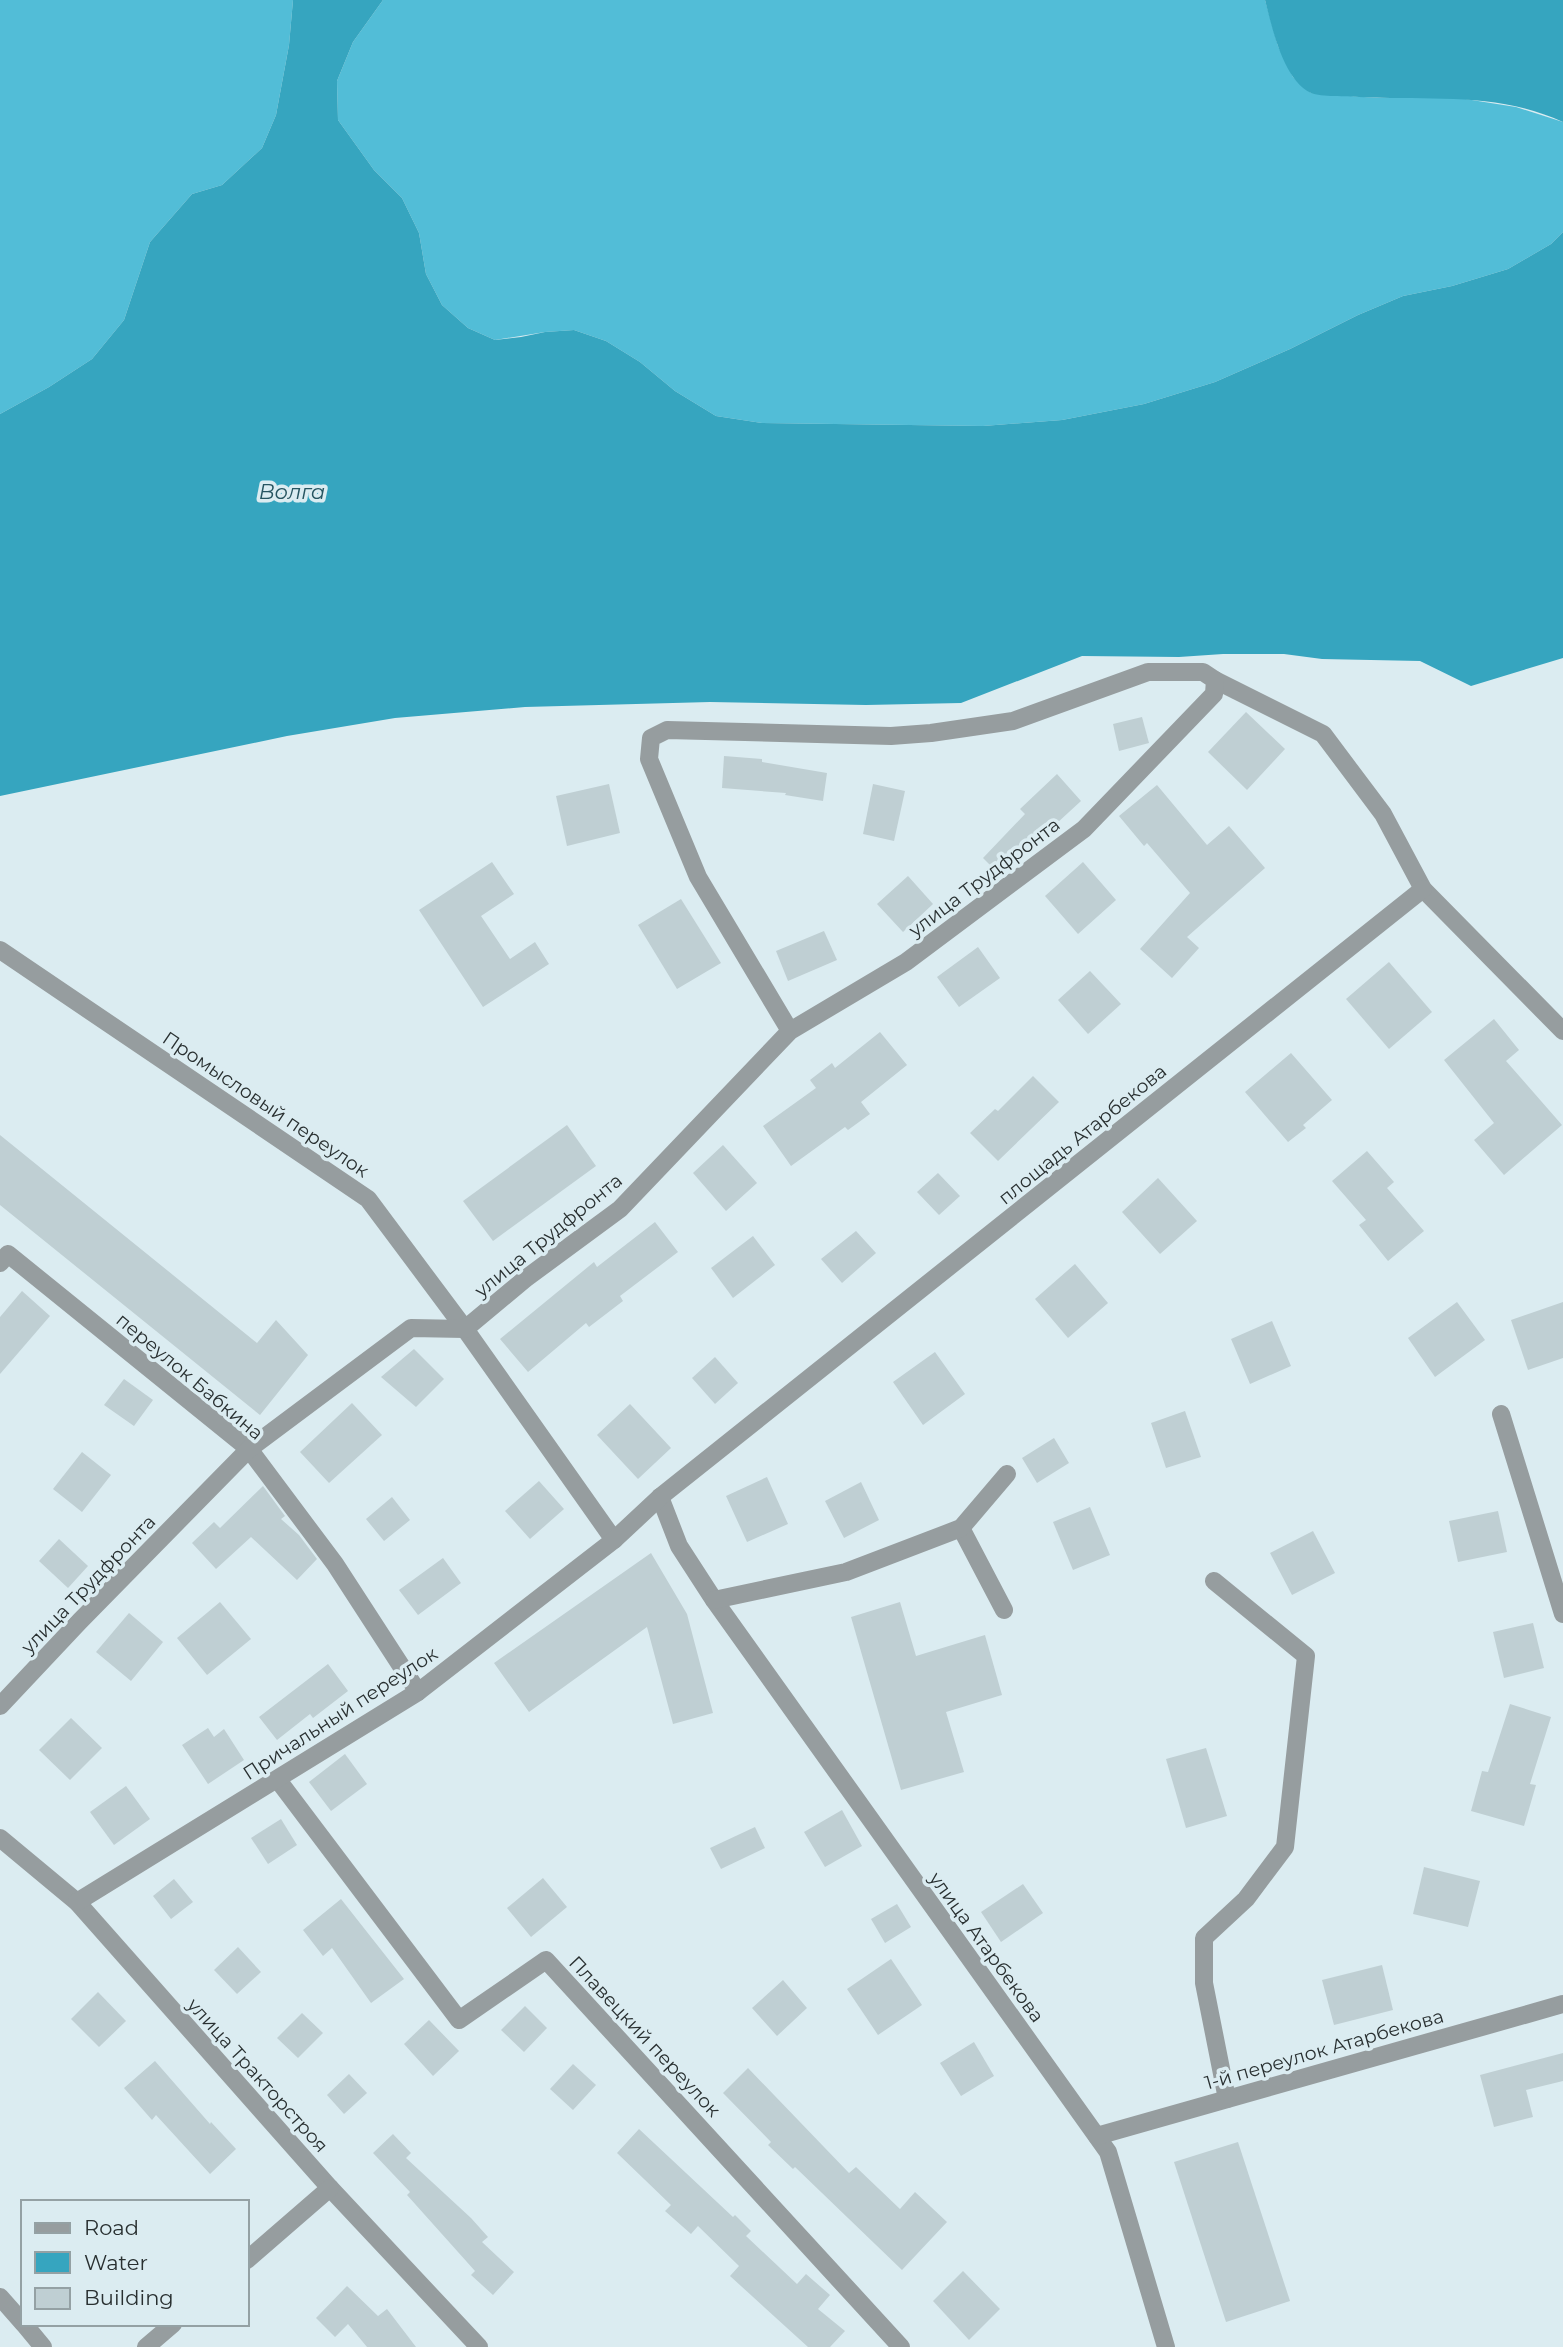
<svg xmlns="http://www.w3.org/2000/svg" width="1563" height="2347" font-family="Montserrat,sans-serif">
	<rect width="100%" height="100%" fill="#dbecf1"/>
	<g fill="#52bdd7">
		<path d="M0 0H293L289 45 276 115 262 148 222 185 192 194 150 242 124 320 92 359 49 387 0 414Z"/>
		<path d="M383 0H1265L1278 46 1293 77 1311 93 1377 98H1459L1516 107 1563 122V232L1551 244 1508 269 1452 286 1403 296 1358 315 1290 349 1215 382 1144 404 1062 420 983 426 762 423 716 416 675 391 640 362 606 341 574 330 545 332 495 340 468 328 442 305 426 274 419 233 402 198 374 170 338 120 337 81 353 42Z"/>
	</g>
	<g fill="#36a5bf">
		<path d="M293 0H383L353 42 337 81 338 120 374 170 402 198 419 233 426 274 442 305 468 328 495 340 521 337 545 332 574 330 606 341 640 362 675 391 716 416 762 423 983 426 1062 420 1144 404 1215 382 1290 349 1358 315 1403 296 1452 286 1508 269 1551 244 1563 232V658L1471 686 1420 661 1322 659 1284 654H1223L1179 657 1082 656 961 703 866 705 710 702 525 707 395 718 287 736 0 796V414L49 387 92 359 124 320 150 242 192 194 222 185 262 148 276 115 289 45Z"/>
		<path d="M1265 0H1563V122C1496 91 1429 101 1359 97 1347 96 1321 97 1311 93 1283 80 1272 27 1265 0Z"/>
	</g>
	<g fill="#bfcfd3">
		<path d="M1246 712 1285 749 1247 790 1208 752Z"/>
		<path d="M1142 717 1149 743 1119 751 1113 724Z"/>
		<path d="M724 756 762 759V762L827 773 823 801 785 795 786 793 722 788Z"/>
		<path d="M1057 774 1081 801 1044 835 1040 831 999 874 983 858 1025 814 1020 809Z"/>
		<path d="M609 784 620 833 567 846 556 796Z"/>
		<path d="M873 784 905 791 894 841 863 834Z"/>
		<path d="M1157 785 1207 845 1229 826 1265 868 1187 937 1199 948 1172 978 1140 949 1190 893 1147 843 1144 846 1119 816Z"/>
		<path d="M492 862 514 894 481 916 510 959 535 942 549 964 483 1007 419 910Z"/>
		<path d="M1083 862 1116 900 1078 934 1045 896Z"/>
		<path d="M908 876 933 904 903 932 877 904Z"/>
		<path d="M681 899 721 963 677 989 638 925Z"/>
		<path d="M824 931 837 960 788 981 776 951Z"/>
		<path d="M978 947 1000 978 959 1007 937 977Z"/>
		<path d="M1389 962 1432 1012 1389 1049 1346 999Z"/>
		<path d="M1090 971 1121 1004 1088 1034 1058 1000Z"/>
		<path d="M1494 1019 1519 1050 1506 1061 1562 1125 1504 1175 1474 1140 1494 1123 1444 1060Z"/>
		<path d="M880 1032 907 1065 861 1102 870 1114 848 1130 845 1127 791 1166 763 1126 816 1088 810 1080 832 1063 835 1068Z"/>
		<path d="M1291 1053 1332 1100 1303 1125 1306 1128 1288 1142 1245 1092Z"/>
		<path d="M1033 1076 1059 1102 998 1161 970 1133 995 1109 998 1111Z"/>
		<path d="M567 1125 596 1166 493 1241 463 1201Z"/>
		<path d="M0 1135 257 1343 276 1320 308 1355 260 1415 0 1205Z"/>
		<path d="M723 1145 757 1183 726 1211 693 1173Z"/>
		<path d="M1367 1151 1394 1182 1387 1188 1424 1231 1388 1261 1359 1225 1366 1220 1332 1181Z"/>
		<path d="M938 1173 960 1196 939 1215 917 1192Z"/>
		<path d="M1158 1178 1197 1221 1160 1254 1122 1212Z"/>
		<path d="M655 1222 678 1252 620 1296 623 1301 589 1327 586 1323 528 1372 500 1339 594 1262 597 1267Z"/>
		<path d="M856 1231 876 1253 842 1283 821 1259Z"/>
		<path d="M753 1236 775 1265 733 1298 711 1268Z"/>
		<path d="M1075 1264 1108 1303 1068 1338 1035 1299Z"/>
		<path d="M22 1291 50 1316 0 1374V1317Z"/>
		<path d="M1457 1302 1485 1340 1435 1377 1408 1338Z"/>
		<path d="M1563 1302V1358L1528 1370 1511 1320Z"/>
		<path d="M1272 1321 1291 1366 1250 1384 1231 1339Z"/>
		<path d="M414 1349 444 1379 416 1407 381 1377Z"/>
		<path d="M935 1352 965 1394 923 1425 893 1382Z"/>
		<path d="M715 1357 738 1383 715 1404 692 1378Z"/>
		<path d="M124 1379 153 1400 134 1426 104 1405Z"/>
		<path d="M352 1403 382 1435 329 1483 300 1452Z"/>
		<path d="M630 1404 671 1448 638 1479 597 1435Z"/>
		<path d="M1185 1411 1201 1457 1166 1468 1151 1423Z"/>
		<path d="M1054 1438 1069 1463 1037 1483 1022 1458Z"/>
		<path d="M82 1452 111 1475 82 1512 53 1489Z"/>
		<path d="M767 1477 788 1524 747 1542 726 1496Z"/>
		<path d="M539 1481 564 1509 530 1539 505 1511Z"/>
		<path d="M861 1482 879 1520 844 1538 825 1501Z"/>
		<path d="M263 1486 285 1516 281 1519 299 1535 317 1559 297 1580 251 1537 216 1569 192 1543 214 1522 220 1528Z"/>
		<path d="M392 1497 410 1520 384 1541 366 1519Z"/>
		<path d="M1090 1507 1110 1555 1073 1570 1053 1522Z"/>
		<path d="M1498 1511 1507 1552 1458 1562 1449 1521Z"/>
		<path d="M1313 1531 1335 1573 1292 1595 1270 1553Z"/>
		<path d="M59 1539 88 1566 68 1588 39 1561Z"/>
		<path d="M651 1553 687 1614 713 1713 673 1724 647 1627 529 1712 494 1663Z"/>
		<path d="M443 1558 461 1583 418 1615 399 1590Z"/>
		<path d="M220 1602 251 1639 207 1675 177 1638Z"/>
		<path d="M900 1602 916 1656 985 1635 1002 1695 946 1712 964 1772 901 1790 851 1617Z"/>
		<path d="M129 1613 163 1642 131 1681 96 1652Z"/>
		<path d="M1533 1623 1544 1668 1504 1678 1493 1632Z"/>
		<path d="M328 1664 348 1691 313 1718 310 1714 277 1740 259 1717Z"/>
		<path d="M1510 1704 1551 1717 1530 1784 1536 1785 1524 1826 1471 1811 1482 1771 1488 1772Z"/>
		<path d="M71 1718 102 1748 70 1780 39 1750Z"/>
		<path d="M208 1728 214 1737 224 1729 244 1760 208 1784 182 1745Z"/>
		<path d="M1206 1748 1227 1816 1186 1828 1166 1759Z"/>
		<path d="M345 1754 367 1784 331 1811 309 1782Z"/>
		<path d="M126 1786 150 1819 114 1845 90 1812Z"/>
		<path d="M842 1810 862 1846 825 1867 804 1832Z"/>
		<path d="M281 1819 297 1845 268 1864 251 1838Z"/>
		<path d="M755 1827 765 1848 721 1869 710 1848Z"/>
		<path d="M1424 1867 1480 1881 1468 1927 1413 1914Z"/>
		<path d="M543 1878 567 1907 531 1937 507 1908Z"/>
		<path d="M174 1879 193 1902 171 1919 153 1896Z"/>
		<path d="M1023 1884 1043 1913 1001 1942 981 1912Z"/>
		<path d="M341 1899 404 1979 371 2003 332 1948 323 1956 303 1930Z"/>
		<path d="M897 1904 911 1927 885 1943 871 1919Z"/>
		<path d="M238 1947 261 1972 237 1994 214 1970Z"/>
		<path d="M891 1959 922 2005 878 2035 847 1989Z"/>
		<path d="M1382 1965 1393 2010 1334 2025 1322 1980Z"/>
		<path d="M783 1980 807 2008 777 2036 752 2008Z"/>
		<path d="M98 1992 126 2021 99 2047 71 2019Z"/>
		<path d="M525 2006 547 2028 524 2052 501 2030Z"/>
		<path d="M302 2013 323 2033 298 2058 277 2038Z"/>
		<path d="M429 2020 459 2051 433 2076 404 2044Z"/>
		<path d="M974 2042 994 2076 961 2096 940 2063Z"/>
		<path d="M1563 2053V2081L1526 2090 1533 2117 1494 2127 1480 2075Z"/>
		<path d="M155 2061 210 2124 211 2122 236 2149 210 2174 156 2115 152 2120 124 2088Z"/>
		<path d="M573 2064 596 2085 573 2110 550 2089Z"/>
		<path d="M748 2068 849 2173 856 2167 900 2209 915 2192 947 2222 902 2270 795 2167 793 2169 768 2145 771 2142 723 2093Z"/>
		<path d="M349 2074 367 2093 344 2114 327 2095Z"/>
		<path d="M639 2129 733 2217 735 2215 751 2231 746 2236 797 2284 806 2274 830 2295 818 2309 845 2331 830 2347H808L730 2276 739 2266 698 2226 691 2234 665 2211 671 2205 617 2153Z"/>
		<path d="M393 2134 411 2153 406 2158 471 2218 488 2237 482 2242 514 2272 493 2295 471 2275 475 2271 407 2195 410 2192 373 2153Z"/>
		<path d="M1238 2142 1290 2301 1226 2322 1174 2162Z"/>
		<path d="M963 2271 1000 2309 969 2340 933 2301Z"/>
		<path d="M347 2286 378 2316 387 2309 416 2347H367L348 2324 335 2337 316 2318Z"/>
	</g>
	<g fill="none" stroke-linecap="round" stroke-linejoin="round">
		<g stroke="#969d9f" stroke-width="18">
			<path d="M1215 680 1323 734 1383 814 1423 889 1563 1031"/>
			<path d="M0 950 368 1199 465 1329 614 1540"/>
			<path d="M0 1263 8 1254 249 1449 335 1564 418 1692"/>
			<path d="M1501 1414 1563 1614"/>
			<path d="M660 1497 679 1546 714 1600 1108 2152 1166 2347"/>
			<path d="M961 1528 1004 1610"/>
			<path d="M1214 1581 1306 1656 1285 1847 1246 1899 1204 1938V1983L1227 2099"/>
			<path d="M714 1600 846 1572 961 1528 1007 1474"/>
			<path d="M0 1706 79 1622 249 1449 411 1328 465 1329 525 1279 620 1209 790 1031 906 962 1084 829 1214 694 1215 680 1203 672H1148L1013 721 931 733 891 736 667 730 651 738 649 759 698 877 790 1031"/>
			<path d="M278 1780 459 2020 546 1960 901 2347"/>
			<path d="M0 1838 77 1902 330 2188 479 2347"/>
			<path d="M77 1902 418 1692 614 1540 660 1497 1423 889"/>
			<path d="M1097 2136 1563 2004"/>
			<path d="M247 2260 330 2188"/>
			<path d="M0 2297 23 2323"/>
			<path d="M24 2324 43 2347"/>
			<path d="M146 2347 173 2324"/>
		</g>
	</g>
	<g text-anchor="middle" stroke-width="7" stroke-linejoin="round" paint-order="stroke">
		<g font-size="19" fill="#293031" stroke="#dbecf1">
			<text transform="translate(984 877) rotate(-37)" y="7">улица Трудфронта</text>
			<text transform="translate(266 1104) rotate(34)" y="7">Промысловый переулок</text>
			<text transform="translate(1082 1134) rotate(-39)" y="7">площадь Атарбекова</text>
			<text transform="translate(548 1235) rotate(-39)" y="7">улица Трудфронта</text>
			<text transform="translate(190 1376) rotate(40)" y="7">переулок Бабкина</text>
			<text transform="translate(88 1584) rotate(-46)" y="7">улица Трудфронта</text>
			<text transform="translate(340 1713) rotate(-33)" y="7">Причальный переулок</text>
			<text transform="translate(987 1947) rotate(54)" y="7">улица Атарбекова</text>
			<text transform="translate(645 2036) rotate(47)" y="7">Плавецкий переулок</text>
			<text transform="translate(1324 2049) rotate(-16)" y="7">1-й переулок Атарбекова</text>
			<text transform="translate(258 2075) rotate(48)" y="7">улица Тракторстроя</text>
		</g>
		<g font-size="21" font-style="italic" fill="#275561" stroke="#dbecf1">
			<text x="292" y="499">Волга</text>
		</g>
	</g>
	<rect x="21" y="2200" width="228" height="126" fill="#dbecf1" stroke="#94a1a4" stroke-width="2"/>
	<rect x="35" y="2223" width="35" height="10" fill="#969d9f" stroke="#94a1a4" stroke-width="2"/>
	<text x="84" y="2235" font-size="21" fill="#293031">Road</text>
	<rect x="35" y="2252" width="35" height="21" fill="#36a5bf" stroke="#94a1a4" stroke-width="2"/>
	<text x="84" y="2270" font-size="21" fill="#293031">Water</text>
	<rect x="35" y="2288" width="35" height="21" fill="#bfcfd3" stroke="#94a1a4" stroke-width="2"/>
	<text x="84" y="2305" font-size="21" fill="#293031">Building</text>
</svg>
